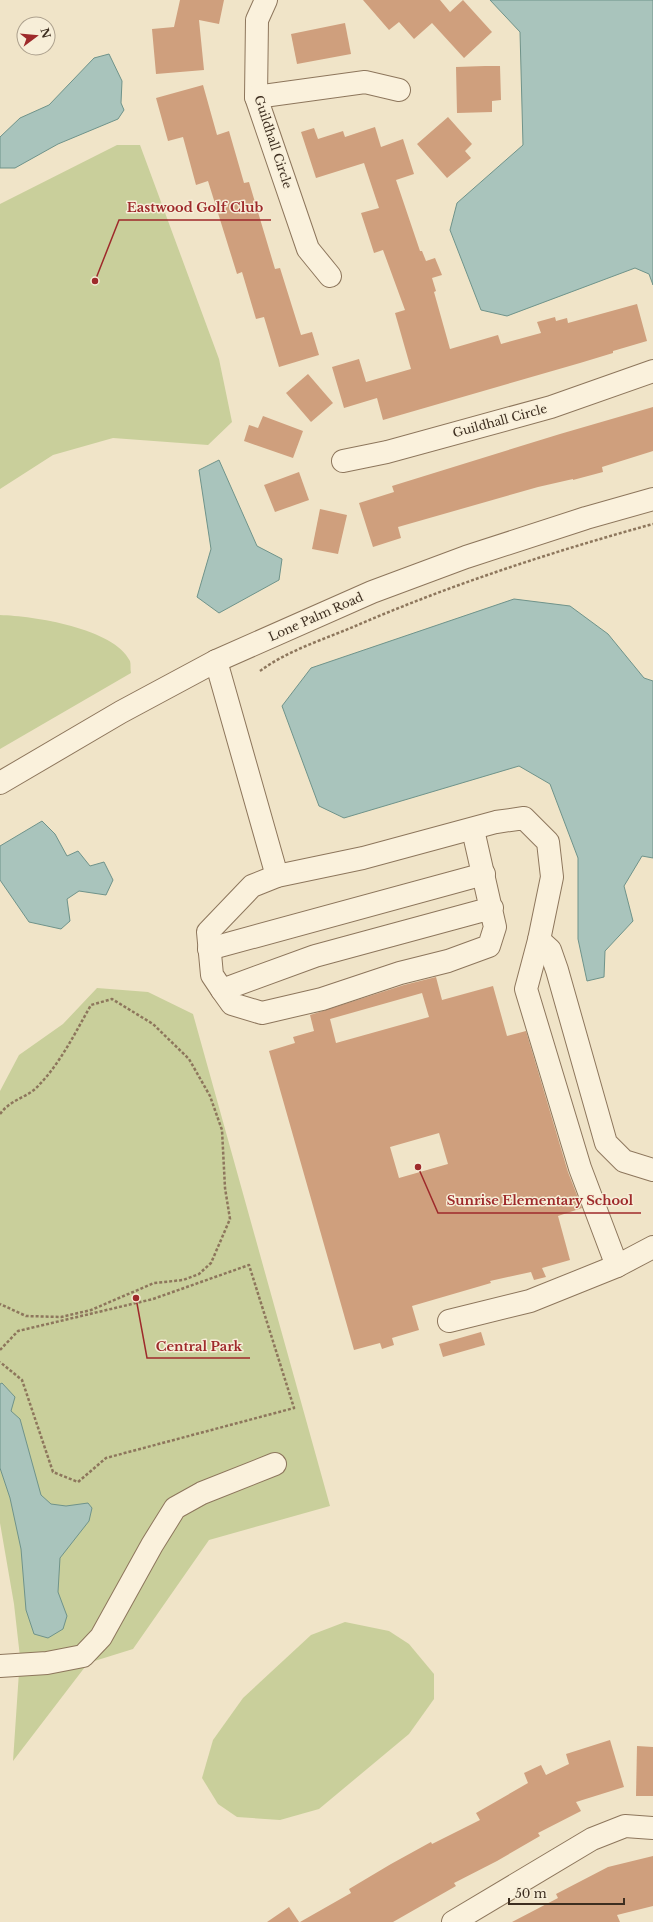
<svg xmlns="http://www.w3.org/2000/svg" width="653" height="1922" font-family="'Libre Baskerville',serif">
	<rect width="100%" height="100%" fill="#f0e4c8"/>
	<g fill="#c9cf9b">
		<path d="M117 145H140L219 359 232 422 208 445 113 438 53 455 0 489V204Z"/>
		<path d="M0 615C33 616 114 628 130 661 131 664 130 669 131 673L0 749Z"/>
		<path d="M97 988 148 992 193 1014 330 1506 209 1540 133 1649 88 1663 13 1761 20 1657 14 1604 0 1523V1091L19 1055 63 1024Z"/>
		<path d="M345 1622 389 1631 409 1644 434 1674V1699L409 1734 319 1809 280 1820 237 1817 218 1804 202 1778 213 1740 243 1698 311 1635Z"/>
	</g>
	<g fill="#a9c4bc" stroke="#6f938a">
		<path d="M490 0H653V285L649 274 635 268 507 316 481 310 450 230 457 203 523 145 520 32Z"/>
		<path d="M109 54 122 81 121 103 124 110 118 119 58 144 15 168H0V137L20 118 49 105 94 58Z"/>
		<path d="M219 460 257 546 282 559 279 580 219 613 197 597 211 549 199 470Z"/>
		<path d="M514 599 570 606 608 634 644 678 653 681V858L642 856 624 886 633 921 605 951 604 977 587 981 578 939V858L550 784 519 766 344 818 319 806 282 706 311 668Z"/>
		<path d="M42 821 55 834 67 856 78 851 90 866 104 862 113 880 106 895 79 891 67 899 70 921 61 929 29 922 0 880V846Z"/>
		<path d="M2 1383 15 1397 11 1411 20 1419 41 1495 51 1504 66 1506 88 1503 92 1508 89 1521 60 1558 58 1592 67 1616 63 1629 48 1638 34 1634 26 1610 21 1549 10 1498 0 1468V1384Z"/>
	</g>
	<g fill="#cf9f7d" fill-rule="evenodd">
		<path d="M180 0H224L219 24 199 20 204 70 156 74 152 29 174 27Z"/>
		<path d="M363 0H440L450 12 463 0 492 32 464 58 432 23 414 39 399 22 389 30Z"/>
		<path d="M345 23 351 54 297 64 291 34Z"/>
		<path d="M485 66H500L501 100 492 101V112L457 113 456 67Z"/>
		<path d="M203 85 217 135 229 131 244 183 249 182 275 269 280 268 301 335 312 332 319 355 279 367 264 317 256 319 242 272 237 274 208 181 196 185 183 137 168 141 156 98Z"/>
		<path d="M448 117 472 144 465 151 471 158 447 178 417 144Z"/>
		<path d="M375 127 381 147 403 139 414 174 396 180 420 251H422L426 261 435 258 442 275 432 278 436 291 434 292 450 349 498 335 501 344 541 333 537 322 555 317 556 321 567 318 568 323 637 304 647 341 613 351V353L580 363 383 420 377 398 344 408 332 367 359 359 366 382 411 369 395 313 405 310 383 250 374 253 361 213 379 208 364 163 316 178 301 132 314 128 318 139 343 131 345 137Z"/>
		<path d="M308 374 333 403 311 422 286 393Z"/>
		<path d="M653 407V451L602 467 603 472 573 480V479L538 487 398 527 401 538 373 547 359 503 394 492 392 486 560 434Z"/>
		<path d="M263 416 303 431 293 458 244 441 249 425 258 428Z"/>
		<path d="M299 472 309 500 275 512 264 485Z"/>
		<path d="M320 509 347 515 338 554 312 549Z"/>
		<path d="M436 977 442 1000 493 986 507 1036 526 1031 568 1172 582 1208 558 1216 570 1260 542 1268 546 1277 534 1280 531 1272 490 1281 491 1283 412 1306 419 1330 392 1338 394 1345 382 1349 380 1343 354 1350 269 1051 295 1043 293 1037 314 1031 310 1015 404 985ZM422 993 429 1017 336 1043 330 1019ZM439 1133 448 1164 399 1178 390 1147Z"/>
		<path d="M481 1332 485 1345 443 1357 439 1344Z"/>
		<path d="M610 1740 624 1787 576 1802 581 1811 538 1833 540 1836 497 1861 454 1883 456 1886 393 1922H300L351 1893 349 1889 391 1864 431 1842 432 1844 480 1820 476 1813 528 1783 524 1773 541 1765 546 1775 569 1764 566 1754Z"/>
		<path d="M637 1746 653 1747V1796H636Z"/>
		<path d="M653 1856V1906L617 1915 620 1922H512L558 1898 556 1894 608 1867Z"/>
		<path d="M289 1907 299 1922H267Z"/>
	</g>
	<g fill="none" stroke-linecap="round" stroke-linejoin="round">
		<g stroke="#8d765c" stroke-width="24">
			<g id="minor">
				<path d="M266 0 257 20 256 97 308 249 330 276"/>
				<path d="M256 97 365 82 399 90"/>
				<path d="M343 461 387 452 551 407 653 371"/>
				<path d="M216 661 277 876"/>
				<path d="M0 783 121 712 216 661 372 592 466 557 586 518 653 499"/>
				<path d="M473 830 495 927 489 946 448 961 400 973 322 999 262 1013 232 1004 222 990 315 956 492 908"/>
				<path d="M539 940 550 950 557 970 606 1143 624 1161 653 1170"/>
				<path d="M209 949 484 874"/>
				<path d="M222 990 212 975 208 932 252 886 277 876 363 858 496 822 524 818 548 842 552 877 539 940 526 989 580 1168 617 1266 653 1247"/>
				<path d="M449 1321 530 1301 617 1266"/>
				<path d="M0 1666 47 1663 83 1656 101 1637 152 1545 175 1508 202 1493 275 1464"/>
				<path d="M453 1922 592 1839 625 1826 653 1828"/>
			</g>
		</g>
		<g stroke="#8d765c" stroke-width="2.5" stroke-dasharray="3 2" stroke-linecap="butt">
			<path d="M260 671C287 651 322 640 353 627 450 585 551 552 653 524"/>
			<path d="M0 1114C12 1098 28 1098 39 1085 61 1062 75 1033 91 1005L112 999 153 1024 189 1059 210 1096 222 1130 225 1188 230 1219 211 1263 199 1274 183 1280 154 1283 91 1310 61 1317 26 1316 0 1304"/>
			<path d="M0 1350 18 1331 153 1299 249 1265 294 1408 106 1458 78 1482 53 1472 22 1380 0 1362"/>
		</g>
		<use href="#minor" stroke="#faf1dc" stroke-width="22"/>
	</g>
	<g text-anchor="middle" stroke-width="3" stroke-linejoin="round" paint-order="stroke">
		<g font-size="12" fill="#3d2e20" stroke="#f7eed8">
			<text transform="translate(273 142) rotate(72)" y="4">Guildhall Circle</text>
			<text transform="translate(500 421) rotate(-15)" y="4">Guildhall Circle</text>
			<text transform="translate(316 617) rotate(-24)" y="4">Lone Palm Road</text>
		</g>
	</g>
	<path fill="none" stroke="#9e2a2b" stroke-width="1.5" d="M95 281L119 220H271M418 1167L438 1213H641M136 1298L147 1358H250"/>
	<g fill="#9e2a2b" stroke="#f7eed8" stroke-width="1.5">
		<circle cx="95" cy="281" r="4"/>
		<circle cx="418" cy="1167" r="4"/>
		<circle cx="136" cy="1298" r="4"/>
	</g>
	<g font-size="13" text-anchor="middle" font-weight="bold" fill="#9e2a2b" stroke="#f7eed8" stroke-width="3" stroke-linejoin="round" paint-order="stroke">
		<text x="195" y="212">Eastwood Golf Club</text>
		<text x="540" y="1205">Sunrise Elementary School</text>
		<text x="199" y="1351">Central Park</text>
	</g>
	<g transform="translate(36 36) rotate(74)"><circle r="19" fill="#f7eed8" stroke="#ada18e"/>
	<path d="M0-3L7 15L0 10L-7 15Z" fill="#9e2a2b"/>
	<text y="-6" font-size="11" font-weight="bold" text-anchor="middle" fill="#3d2e20">N</text>
	</g>
	<path d="M509 1898v6h115v-6" fill="none" stroke="#3d2e20" stroke-width="2"/>
	<text x="515" y="1898" font-size="12" fill="#3d2e20" stroke="#f7eed8" stroke-width="3" paint-order="stroke">50 m</text>
</svg>
